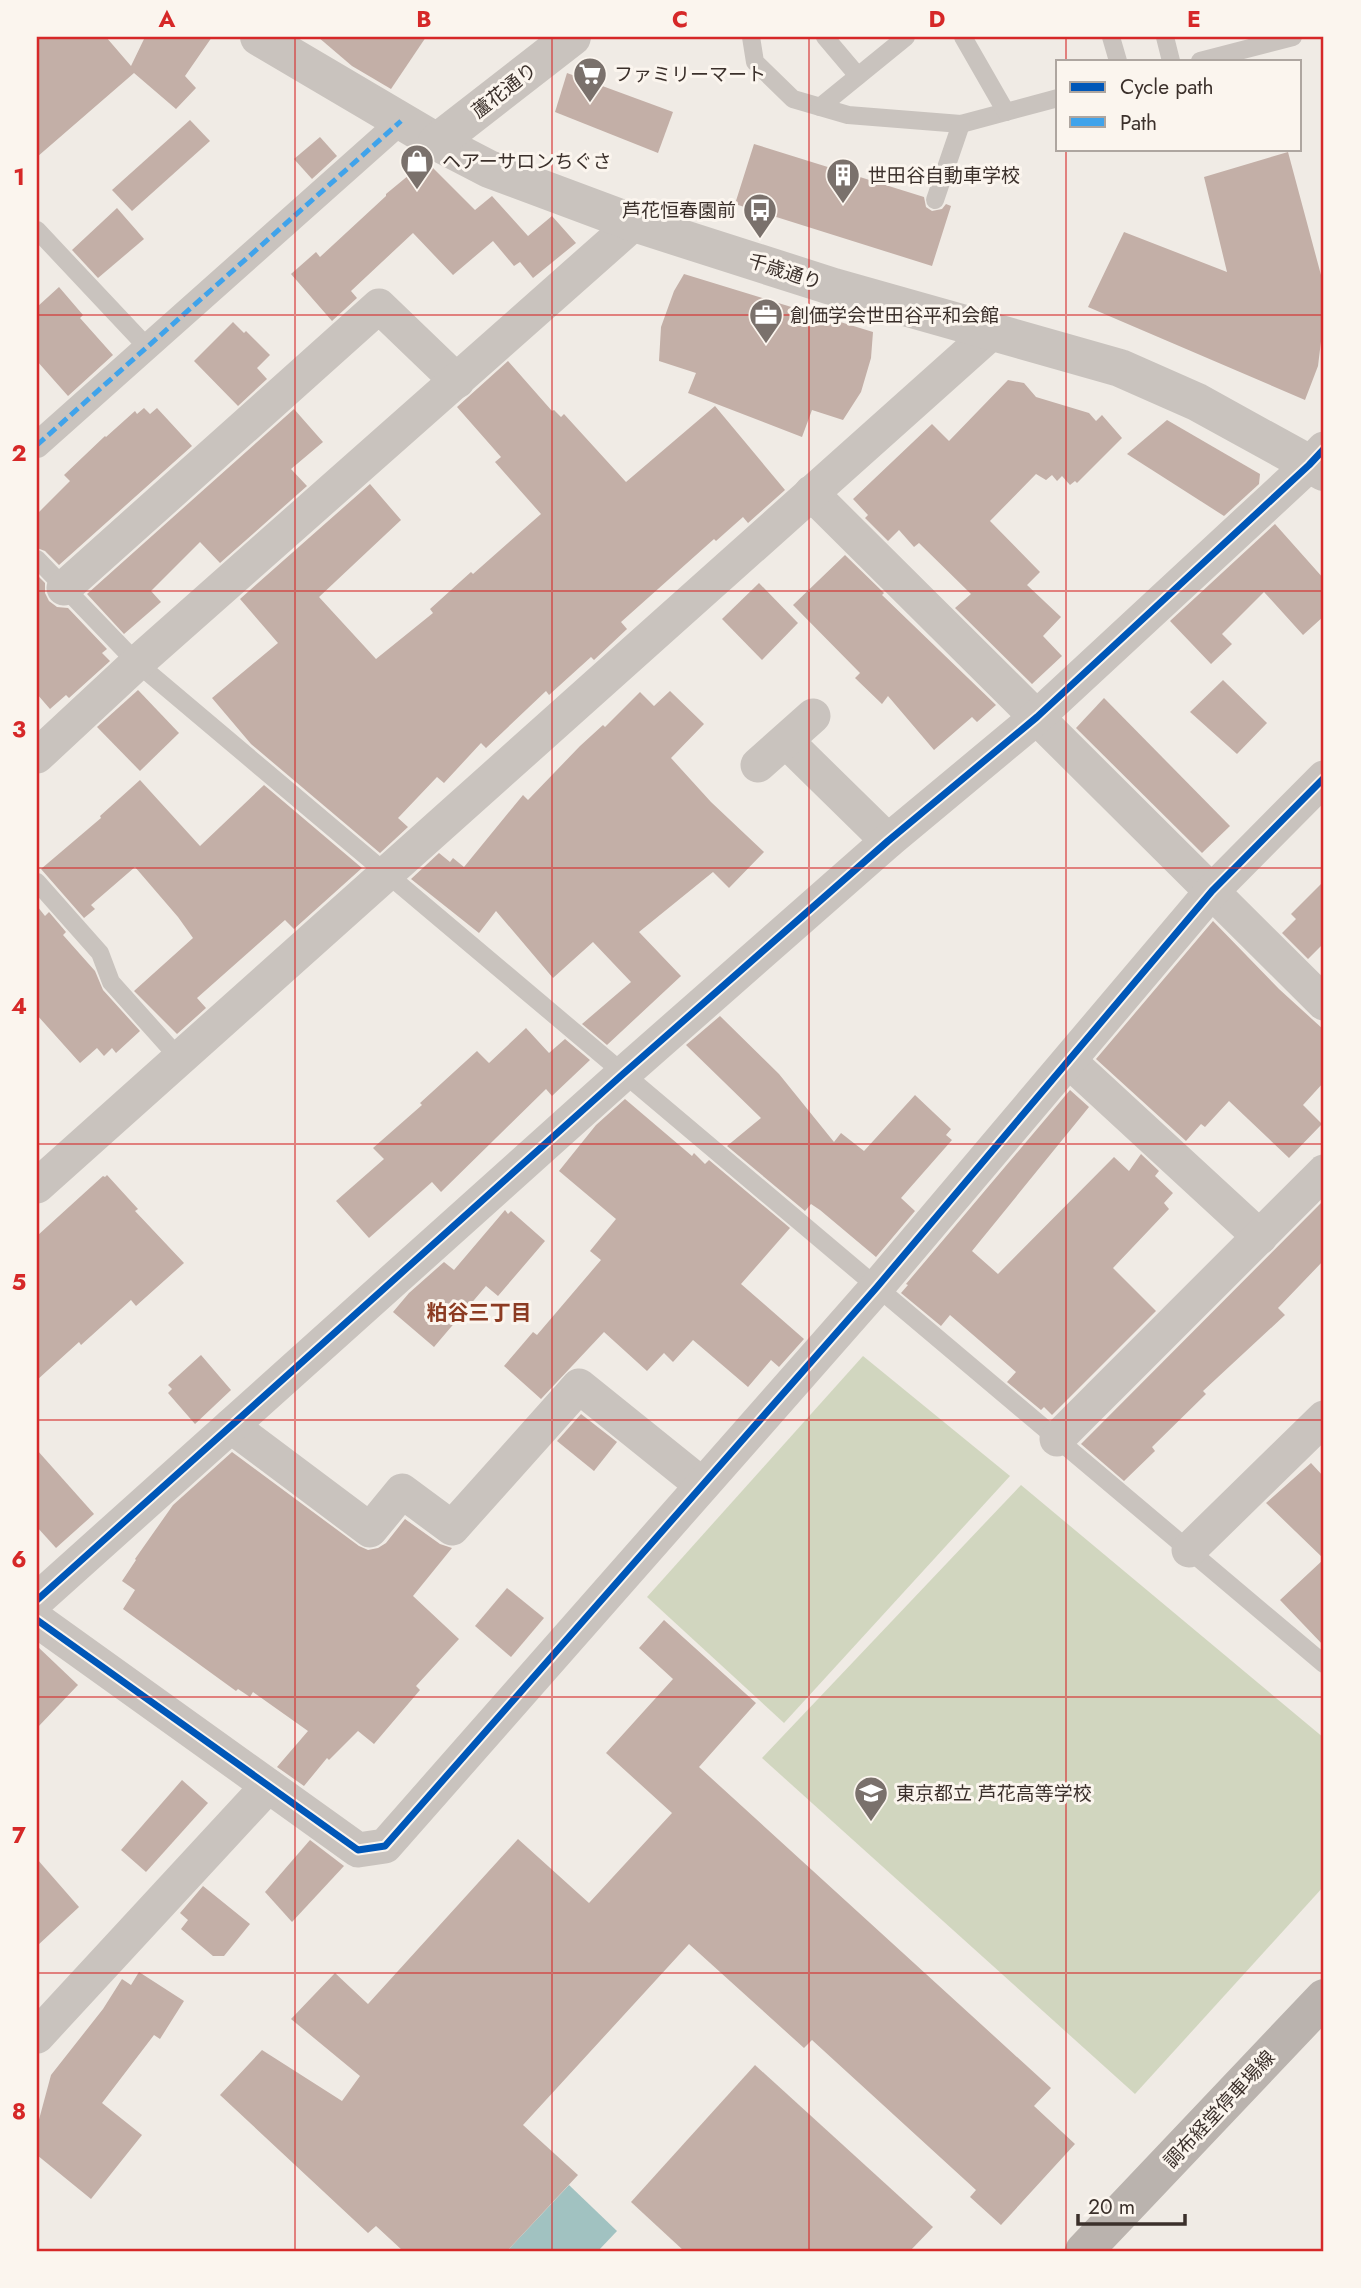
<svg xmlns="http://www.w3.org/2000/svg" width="1361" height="2288" font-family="Jost,'Noto Sans JP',sans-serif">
	<rect width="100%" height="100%" fill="#f0ebe5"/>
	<g fill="#d1d6bf">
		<path d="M863 1356 1010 1476 784 1723 647 1597Z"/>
		<path d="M1021 1485 1324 1738V1886L1135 2094 762 1758Z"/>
	</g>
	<path fill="#a1c2c1" d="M569 2185 617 2231 598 2251H507Z"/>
	<g fill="#c3afa7">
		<path d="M37 37H106L131 66 145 37H212L185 76 196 88 176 109 134 73 37 157Z"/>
		<path d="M318 37H426L391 89 352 66Z"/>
		<path d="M567 73 673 112 658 153 555 112Z"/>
		<path d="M190 120 210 141 132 211 112 190Z"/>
		<path d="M320 137 337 156 312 179 294 159Z"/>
		<path d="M754 144 924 197 926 207 932 211 942 209 946 204 951 206 932 266 735 204Z"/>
		<path d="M1288 152 1321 275 1323 325 1318 366 1305 400 1088 307 1124 232 1227 272 1204 177Z"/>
		<path d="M426 161 475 210 492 196 528 236 552 216 576 243 533 278 520 262 514 266 493 241 453 275 413 233 351 291 357 298 332 321 291 274 316 252 320 257 386 196V194Z"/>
		<path d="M117 208 144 239 98 278 72 250Z"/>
		<path d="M684 274 873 332 871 358 861 392 843 420 812 410 802 437 688 393 696 373 659 361 661 327 674 291Z"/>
		<path d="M59 287 83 315 80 318 113 355 68 396 37 361V307Z"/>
		<path d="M233 322 244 333 246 331 270 355 257 368 267 379 238 406 194 361Z"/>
		<path d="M508 361 552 411 554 410 561 417 564 414 626 482 715 406 785 490 748 523 743 517 716 541 714 539 621 622 627 629 594 660 591 657 549 695 546 691 486 748 481 743 444 783 437 777 398 818 408 827 380 853 251 744 212 698 278 643 240 599 370 484 401 520 319 597 376 659 433 613 430 609 471 572 473 574 541 514 495 462 501 457 457 407Z"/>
		<path d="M1008 380 1024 383 1036 397 1089 413 1096 421 1102 415 1122 438 1077 483 1075 481 1070 485 1062 476 1057 481 1052 475 1046 480 1036 474 990 521 1040 572 1027 585 1061 617 1043 636 1062 656 1032 684 955 608 971 594 919 543 914 547 899 530 888 541 865 518 868 515 853 499 932 424 949 441Z"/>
		<path d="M144 408 150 414 157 408 192 446 59 565 45 551 37 548V514L70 481 64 475 105 436 106 437 135 411 137 414Z"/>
		<path d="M294 409 323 442 291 469 307 486 220 563 200 542 151 591 161 602 124 634 87 594Z"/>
		<path d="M1167 420 1260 474 1259 484 1224 516 1127 454Z"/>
		<path d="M1275 524 1324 579V616L1303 635 1264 592 1222 634 1232 644 1211 664 1170 621Z"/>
		<path d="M845 555 884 593 882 595 996 705 977 722 972 717 934 750 888 696 882 704 855 678 860 673 793 605Z"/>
		<path d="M37 575 45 583V593L49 601 57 607 68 608 107 649 102 653 110 661 69 698 66 695 50 709 37 694Z"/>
		<path d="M759 583 798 623 762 660 722 619Z"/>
		<path d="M1223 680 1267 723 1237 754 1190 712Z"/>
		<path d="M138 690 179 733 140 771 97 727Z"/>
		<path d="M670 691 704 724 671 758 711 802 764 852 729 888 713 872 639 932 681 976 607 1045 582 1024 631 982 593 942 553 978 496 911 479 933 411 879 439 853 450 862 453 858 464 867 523 795 528 800 580 746 603 725 605 727 640 692 654 706Z"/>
		<path d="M1104 698 1230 826 1202 853 1076 728Z"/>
		<path d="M140 780 200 846 264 785 362 868 294 929 285 920 197 998 206 1008 177 1034 134 991 193 938 178 917 135 867 91 905 95 909 84 918 41 869 101 818 100 816Z"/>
		<path d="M1324 881V947L1322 945 1308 959 1282 933 1296 919 1291 914Z"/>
		<path d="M37 906 45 916 49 912 66 932 63 935 95 971 103 990 140 1031 116 1053 112 1048 104 1056 97 1048 80 1063 37 1015Z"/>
		<path d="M1213 921 1279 989 1324 1030V1082L1303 1105 1322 1124 1289 1158 1229 1101 1205 1127 1201 1124 1186 1141 1096 1059Z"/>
		<path d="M720 1016 779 1074 834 1142 841 1133 864 1151 915 1095 951 1129 946 1135 952 1140 901 1198 915 1211 876 1257 820 1210 811 1204 805 1211 727 1146 761 1118 686 1045Z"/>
		<path d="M526 1028 549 1053 565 1039 590 1060 552 1096 546 1089 441 1192 432 1182 369 1238 336 1201 384 1159 373 1148 422 1105 420 1103 477 1051 489 1063Z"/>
		<path d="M1070 1090 1089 1107 972 1251 998 1274 1114 1157 1129 1171 1141 1154 1159 1171 1155 1176 1173 1193 1164 1203 1169 1209 1113 1268 1156 1311 1052 1415 1044 1407 1041 1410 1007 1382 1016 1372 950 1315 941 1326 901 1293 908 1285 906 1284Z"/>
		<path d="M625 1099 692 1156 694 1153 705 1164 709 1160 790 1228 741 1284 804 1339 779 1367 771 1360 748 1387 693 1340 673 1362 664 1353 647 1371 604 1332 541 1399 504 1366 533 1332 537 1335 601 1260 590 1251 616 1219 559 1171 596 1125Z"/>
		<path d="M107 1175 138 1209 135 1211 184 1263 136 1306 131 1300 81 1345 79 1342 37 1380V1236L103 1176 105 1177Z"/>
		<path d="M1324 1200V1260L1278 1308 1285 1315 1203 1391 1206 1394 1152 1447 1155 1451 1124 1481 1081 1444Z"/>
		<path d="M505 1210 508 1214 511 1211 545 1241 498 1296 486 1286 434 1347 393 1312 409 1293 444 1262 454 1270Z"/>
		<path d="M201 1355 231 1390 195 1424 168 1393 172 1389 168 1385Z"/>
		<path d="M581 1414 617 1442 594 1471 557 1441Z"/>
		<path d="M37 1450 94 1514 56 1548 37 1527Z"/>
		<path d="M232 1452 359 1546 368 1550 378 1548 386 1543 405 1519 440 1544 452 1548 413 1596 459 1639 416 1686 420 1690 374 1744 358 1731 329 1760 327 1758 304 1786 277 1767 308 1731 253 1692 250 1697 238 1689 236 1691 123 1609 135 1590 122 1581 136 1560 135 1559 173 1505Z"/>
		<path d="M1311 1463 1324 1477V1646L1280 1600 1324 1559 1266 1503Z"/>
		<path d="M507 1588 544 1618 511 1657 475 1626Z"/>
		<path d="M664 1620 756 1703 699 1767 1051 2088 1034 2106 1075 2144 1001 2225 970 2197 976 2190 812 2040 804 2048 689 1944 523 2125 578 2175 507 2251H403L376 2226 368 2233 220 2095 262 2050 342 2101 360 2076 291 2019 335 1973 368 2004 518 1839 589 1903 672 1813 606 1753 673 1679 639 1648Z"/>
		<path d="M37 1646 78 1685 37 1728Z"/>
		<path d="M182 1780 208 1803 146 1872 121 1850Z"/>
		<path d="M310 1840 344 1866 292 1922 265 1892Z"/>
		<path d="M37 1859 79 1907 37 1946Z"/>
		<path d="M203 1886 250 1924 224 1956H213L181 1929 188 1920 180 1913Z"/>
		<path d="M139 1972 184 2001 160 2039 154 2035 102 2103 142 2135 91 2199 37 2155V2127L51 2075 103 2009 122 1979 131 1985Z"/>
		<path d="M755 2065 933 2227 910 2251H684L631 2202Z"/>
	</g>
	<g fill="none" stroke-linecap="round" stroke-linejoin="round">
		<g stroke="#c9c3be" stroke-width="18">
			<path d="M751 37 755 62 793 99 848 115 961 124 1058 98"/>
			<path d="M825 37 858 76"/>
			<path d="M963 37 1006 112"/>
			<path d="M1111 37 1118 61"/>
			<path d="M1165 37 1171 61"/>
			<path d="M1200 61 1293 37"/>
			<path d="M820 107 906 37"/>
			<path d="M935 200 961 124"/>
			<path d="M37 230 148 348"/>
			<path d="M37 559 137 663 1324 1664"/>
			<path d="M37 882 100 953 111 982 179 1058"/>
		</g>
		<path stroke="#c9c3be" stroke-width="26" d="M37 445 401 121"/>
		<g stroke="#c9c3be" stroke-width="35">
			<path d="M811 493 1324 1003"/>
			<path d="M64 588 379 306 457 381"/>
			<path d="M786 741 888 841"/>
			<path d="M37 756 137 663 634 223"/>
			<path d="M758 765 813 716"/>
			<path d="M1069 1061 1260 1237"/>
			<path d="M37 1186 992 332"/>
			<path d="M231 1426 370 1530 402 1491 452 1528 579 1386 702 1485"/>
			<path d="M1057 1439 1324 1172"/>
			<path d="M1189 1550 1324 1418"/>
			<path d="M37 1600 623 1074 888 841 1037 717 1309 465 1324 449"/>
			<path d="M37 1620 358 1850 385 1846 877 1287 1212 891 1324 778"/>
			<path d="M37 2036 268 1786"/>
		</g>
		<g stroke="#c9c3be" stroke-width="38">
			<path d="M259 37 437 142 489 169 634 223 834 287 1120 368 1197 402 1324 472"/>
			<path d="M437 142 572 37"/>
		</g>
		<path stroke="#bab3ae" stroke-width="38" d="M1084 2251 1324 1998"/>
		<path stroke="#3fa3eb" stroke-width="5" stroke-dasharray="10 5" stroke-linecap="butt" d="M37 445 401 121"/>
		<g stroke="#fbf5ee" stroke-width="11">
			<g id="cycleway">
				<path d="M37 1600 623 1074 888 841 1037 717 1309 465 1324 449"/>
				<path d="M37 1620 358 1850 385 1846 877 1287 1212 891 1324 778"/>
			</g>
		</g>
		<use href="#cycleway" stroke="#0057b8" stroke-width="7"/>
	</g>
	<path fill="none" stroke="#d62828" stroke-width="2" stroke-opacity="0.55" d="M295 37V2251M552 37V2251M809 37V2251M1066 37V61M1066 149V2251M37 315H1324M37 591H1324M37 868H1324M37 1144H1324M37 1420H1324M37 1697H1324M37 1973H1324"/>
	<defs>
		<g id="supermarket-pin" transform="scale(1.75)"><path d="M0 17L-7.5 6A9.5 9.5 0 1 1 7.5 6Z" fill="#7a716c" stroke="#fbf5ee"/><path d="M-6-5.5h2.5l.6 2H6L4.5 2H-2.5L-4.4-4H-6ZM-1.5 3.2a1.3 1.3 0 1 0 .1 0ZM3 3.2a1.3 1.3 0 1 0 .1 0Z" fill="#fff"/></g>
		<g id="shop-pin" transform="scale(1.75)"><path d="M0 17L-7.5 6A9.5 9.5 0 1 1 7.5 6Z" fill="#7a716c" stroke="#fbf5ee"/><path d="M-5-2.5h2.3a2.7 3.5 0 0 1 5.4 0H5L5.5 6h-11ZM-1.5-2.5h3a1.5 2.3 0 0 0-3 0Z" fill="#fff"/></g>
		<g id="building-pin" transform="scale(1.75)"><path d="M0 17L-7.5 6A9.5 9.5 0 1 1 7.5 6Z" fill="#7a716c" stroke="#fbf5ee"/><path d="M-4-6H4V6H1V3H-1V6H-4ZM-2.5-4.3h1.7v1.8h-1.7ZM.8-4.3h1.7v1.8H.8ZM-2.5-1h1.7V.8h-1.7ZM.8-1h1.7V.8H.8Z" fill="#fff"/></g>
		<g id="bus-pin" transform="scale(1.75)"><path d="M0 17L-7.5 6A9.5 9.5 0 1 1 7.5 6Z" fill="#7a716c" stroke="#fbf5ee"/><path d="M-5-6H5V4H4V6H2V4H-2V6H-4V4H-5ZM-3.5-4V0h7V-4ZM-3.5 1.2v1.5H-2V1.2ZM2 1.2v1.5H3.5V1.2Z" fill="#fff"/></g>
		<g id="office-pin" transform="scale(1.75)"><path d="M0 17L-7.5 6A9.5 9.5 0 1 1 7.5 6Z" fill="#7a716c" stroke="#fbf5ee"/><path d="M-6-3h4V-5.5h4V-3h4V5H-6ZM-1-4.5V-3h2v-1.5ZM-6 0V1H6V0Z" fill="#fff"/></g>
		<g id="school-pin" transform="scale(1.75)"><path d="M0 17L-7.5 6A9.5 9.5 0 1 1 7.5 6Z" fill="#7a716c" stroke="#fbf5ee"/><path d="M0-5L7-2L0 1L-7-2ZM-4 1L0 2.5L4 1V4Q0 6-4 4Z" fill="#fff"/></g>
	</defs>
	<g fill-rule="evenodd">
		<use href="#supermarket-pin" x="590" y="74"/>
		<use href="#shop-pin" x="417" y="161"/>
		<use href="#building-pin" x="843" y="175"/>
		<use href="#bus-pin" x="760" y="210"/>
		<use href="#office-pin" x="766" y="315"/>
		<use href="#school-pin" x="871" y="1793"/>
	</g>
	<g text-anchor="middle" stroke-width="6" stroke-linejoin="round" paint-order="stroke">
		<g font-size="19" fill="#3b302b" stroke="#fbf5ee" text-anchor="start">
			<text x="614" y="81">ファミリーマート</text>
			<text x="442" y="168">ヘアーサロンちぐさ</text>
			<text x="868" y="182">世田谷自動車学校</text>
			<text x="736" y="217" text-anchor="end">芦花恒春園前</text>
			<text x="790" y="322">創価学会世田谷平和会館</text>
			<text x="896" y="1800">東京都立 芦花高等学校</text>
		</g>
		<g font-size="19" fill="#3b302b" stroke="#fbf5ee">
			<text transform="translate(504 90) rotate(-38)" y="7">蘆花通り</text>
			<text transform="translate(785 271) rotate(18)" y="7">千歳通り</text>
			<text transform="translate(1219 2109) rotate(-47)" y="7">調布経堂停車場線</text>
		</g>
		<g font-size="21" font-weight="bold" fill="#8c3b22" stroke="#fbf5ee">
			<text x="479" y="1320">粕谷三丁目</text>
		</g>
	</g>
	<rect width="1361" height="2288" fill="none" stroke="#fbf5ee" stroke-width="77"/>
	<rect x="1056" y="60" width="245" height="91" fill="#fbf5ee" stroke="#aea6a0" stroke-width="2"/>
	<rect x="1070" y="82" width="35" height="10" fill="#0057b8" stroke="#aea6a0" stroke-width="2"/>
	<text x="1120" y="94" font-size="21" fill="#3b302b">Cycle path</text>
	<rect x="1070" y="117" width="35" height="10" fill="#3fa3eb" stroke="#aea6a0" stroke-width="2"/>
	<text x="1120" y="130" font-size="21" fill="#3b302b">Path</text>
	<path d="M1078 2214v10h107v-10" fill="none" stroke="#3b302b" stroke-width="3.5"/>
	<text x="1088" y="2214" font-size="21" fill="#3b302b" stroke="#fbf5ee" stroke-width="5" paint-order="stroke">20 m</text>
	<rect x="38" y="38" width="1284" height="2212" fill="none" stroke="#d62828" stroke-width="2.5"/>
	<g font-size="23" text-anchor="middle" font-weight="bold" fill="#d62828">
		<text x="167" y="27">A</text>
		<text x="424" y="27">B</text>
		<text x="680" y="27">C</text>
		<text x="937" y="27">D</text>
		<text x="1194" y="27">E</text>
		<text x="19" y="185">1</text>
		<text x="19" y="461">2</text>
		<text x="19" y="737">3</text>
		<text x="19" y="1014">4</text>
		<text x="19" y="1290">5</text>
		<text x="19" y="1567">6</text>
		<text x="19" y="1843">7</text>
		<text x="19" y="2119">8</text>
	</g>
</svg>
